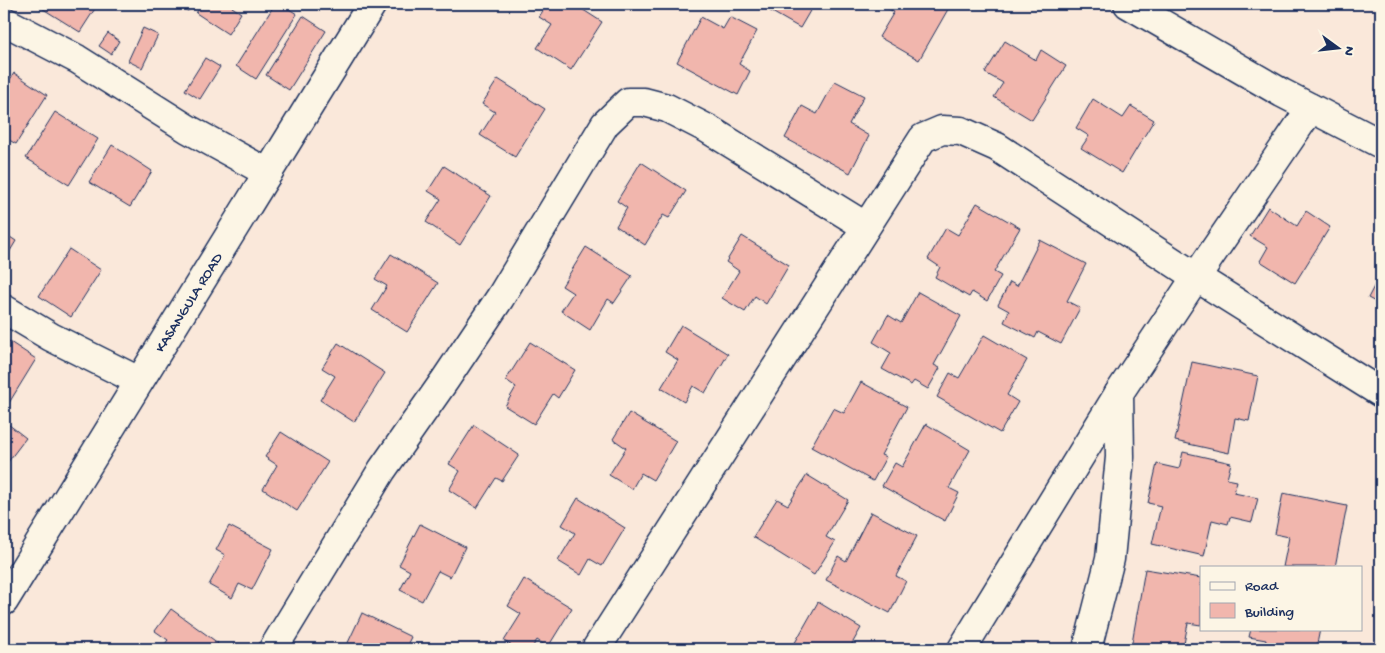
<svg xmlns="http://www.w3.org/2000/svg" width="1385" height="653" font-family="'Gochi Hand',sans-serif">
	<rect width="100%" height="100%" fill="#fae8da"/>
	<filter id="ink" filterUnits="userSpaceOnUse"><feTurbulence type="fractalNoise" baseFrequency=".02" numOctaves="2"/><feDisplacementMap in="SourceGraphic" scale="10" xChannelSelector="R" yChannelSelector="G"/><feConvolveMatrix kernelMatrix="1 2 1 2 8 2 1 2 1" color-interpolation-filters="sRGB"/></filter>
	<g filter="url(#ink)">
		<g fill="#f1b6ad" stroke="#1b2f5e">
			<path d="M42 4H98L80 32 40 7Z"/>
			<path d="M177 4H192L188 11Z"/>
			<path d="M202 4H234L232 7 241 13 228 34 196 13Z"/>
			<path d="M275 4H281L297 14 256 79 236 66Z"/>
			<path d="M547 4H574L602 22 571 70 537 48 552 25 539 17Z"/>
			<path d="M758 4H814L800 28Z"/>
			<path d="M880 4H951L919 60 879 37 894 12Z"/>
			<path d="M303 16 326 31 289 90 266 75Z"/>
			<path d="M701 17 723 29 730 17 757 31 739 64 750 71 738 95 677 62Z"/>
			<path d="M143 28 158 35 142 68 128 61Z"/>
			<path d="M108 33 119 41 111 54 99 46Z"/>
			<path d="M1005 41 1036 60 1041 50 1066 66 1032 120 994 97 1003 83 985 73Z"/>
			<path d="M205 58 220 67 200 99 185 90Z"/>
			<path d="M14 73 47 95 16 144 4 137V89Z"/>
			<path d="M498 79 545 109 515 157 480 135 495 112 482 104Z"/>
			<path d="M835 81 864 96 849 124 869 136 850 173 785 138 802 106 817 114Z"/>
			<path d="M1093 99 1123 118 1131 106 1154 120 1122 173 1081 148 1089 136 1076 128Z"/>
			<path d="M55 112 98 139 69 185 26 158Z"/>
			<path d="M112 145 152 171 130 207 89 182Z"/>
			<path d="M641 162 686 191 669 218 663 215 645 245 616 226 627 208 617 201Z"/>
			<path d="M444 166 491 196 460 245 426 222 441 199 428 191Z"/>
			<path d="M977 203 1020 228 994 272 1001 276 987 301 972 292 969 297 935 277 940 267 928 259 946 228 958 235Z"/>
			<path d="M1268 207 1297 226 1306 211 1330 227 1295 283 1260 261 1268 247 1250 236Z"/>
			<path d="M4 233 16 241 4 261Z"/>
			<path d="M742 236 789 265 766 304 755 296 745 312 722 298 739 271 726 262Z"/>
			<path d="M1040 240 1086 264 1067 301 1080 308 1061 344 1038 332 1035 338 1004 322 1009 311 998 305 1010 282 1017 286Z"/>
			<path d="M586 247 632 276 614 303 608 299 590 330 561 311 573 293 562 286Z"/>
			<path d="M69 249 101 270 71 317 39 296Z"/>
			<path d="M391 254 438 283 407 332 372 310 387 286 375 279Z"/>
			<path d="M1381 273V305L1368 298Z"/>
			<path d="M918 292 961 316 934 365 940 368 928 389 914 381 911 385 882 369 891 353 873 342 888 315 901 323Z"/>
			<path d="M1381 310V321L1377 319Z"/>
			<path d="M681 325 728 354 705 393 693 386 684 402 661 388 678 360 665 352Z"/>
			<path d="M984 335 1027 360 1007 395 1018 402 1000 433 937 397 950 373 959 378Z"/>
			<path d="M4 338 36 359 4 411Z"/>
			<path d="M530 342 575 370 558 398 553 394 534 424 505 406 516 387 506 380Z"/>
			<path d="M338 343 385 373 354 422 320 400 335 376 322 368Z"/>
			<path d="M1192 362 1258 376 1249 421 1235 418 1229 453 1175 441Z"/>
			<path d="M861 382 907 407 881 455 886 457 873 481 811 447 833 408 844 413Z"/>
			<path d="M629 413 676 441 653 480 641 473 632 489 609 475 626 448 613 439Z"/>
			<path d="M4 421 26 438 4 467Z"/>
			<path d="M926 424 970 450 949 488 959 493 945 521 882 486 895 463 902 467Z"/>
			<path d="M474 425 519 455 502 481 496 478 477 508 449 490 460 471 449 464Z"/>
			<path d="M281 432 328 462 297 511 263 489 277 465 265 457Z"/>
			<path d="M1183 452 1231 463 1227 479 1237 481 1234 493 1258 498 1252 522 1230 517 1228 524 1212 520 1204 556 1152 544 1161 506 1148 503 1157 464 1179 469Z"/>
			<path d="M807 475 848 500 826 537 835 542 814 575 753 537 777 499 788 505Z"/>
			<path d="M1283 493 1347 506 1335 567H1283L1289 537 1275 534Z"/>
			<path d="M578 498 625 528 602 566 590 559 581 575 558 561 575 533 562 525Z"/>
			<path d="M871 512 917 536 896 576 906 581 890 613 826 580 838 556 846 561Z"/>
			<path d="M420 524 465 547 450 577 438 571 422 601 400 590 410 571 399 565Z"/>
			<path d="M229 526 273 549 252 590 239 584 232 598 209 585 225 555 216 550Z"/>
			<path d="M1145 569 1201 578V625L1188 623 1183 649 1131 648Z"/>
			<path d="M524 579 572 608 548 647 537 640 531 649H517L504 641 521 614 508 606Z"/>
			<path d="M818 602 861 628 849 649H782L785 644 792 648Z"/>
			<path d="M171 609 218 643 214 649H161L168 640 155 631Z"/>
			<path d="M362 613 411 637 405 649H345Z"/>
			<path d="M1251 629H1320L1316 649H1264L1266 640 1249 637Z"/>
		</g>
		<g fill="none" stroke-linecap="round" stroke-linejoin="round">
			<g stroke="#1b2f5e" stroke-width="31">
				<g id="minor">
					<path d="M1128 4 1282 93 1381 144"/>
					<path d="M4 21 77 59 188 129 268 173"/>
					<path d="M4 309 51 337 139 381"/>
					<path d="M273 649 382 470 445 380 500 298 605 124 628 102H644L667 108 708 129 865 226"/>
					<path d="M596 649 923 138 942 130 961 131 997 147 1196 277 1381 393"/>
					<path d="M962 649 1119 393 1196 277 1311 108"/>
					<path d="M1087 649 1110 559 1120 457 1119 393"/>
				</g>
			</g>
			<g stroke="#1b2f5e" stroke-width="31">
				<path id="major" d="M4 601 372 4"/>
			</g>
			<use href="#minor" stroke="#fcf5e5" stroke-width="28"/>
			<use href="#major" stroke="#fcf5e5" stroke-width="28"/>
		</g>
	</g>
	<g text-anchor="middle" stroke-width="4" stroke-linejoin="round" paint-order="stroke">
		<g font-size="15" fill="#1b2f5e" stroke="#fcf5e5">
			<text transform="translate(188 302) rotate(-58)" y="5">KASANGULA ROAD</text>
		</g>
	</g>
	<rect width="1385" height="653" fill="none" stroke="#fcf5e5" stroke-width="20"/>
	<rect x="10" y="10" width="1365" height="633" fill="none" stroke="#1b2f5e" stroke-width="2" filter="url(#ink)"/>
	<rect x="1200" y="566" width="162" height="65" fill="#fcf5e5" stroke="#a2a6af"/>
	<rect x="1210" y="582" width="25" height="8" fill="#fcf5e5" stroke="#a2a6af"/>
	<text x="1245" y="590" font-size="15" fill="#1b2f5e">Road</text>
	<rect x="1210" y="603" width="25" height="15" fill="#f1b6ad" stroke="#a2a6af"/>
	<text x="1245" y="616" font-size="15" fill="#1b2f5e">Building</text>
	<g transform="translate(1338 48) rotate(105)" stroke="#fcf5e5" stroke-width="4" paint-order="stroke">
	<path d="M0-4L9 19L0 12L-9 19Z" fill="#1b2f5e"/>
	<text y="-8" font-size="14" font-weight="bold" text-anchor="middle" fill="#1b2f5e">N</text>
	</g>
</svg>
